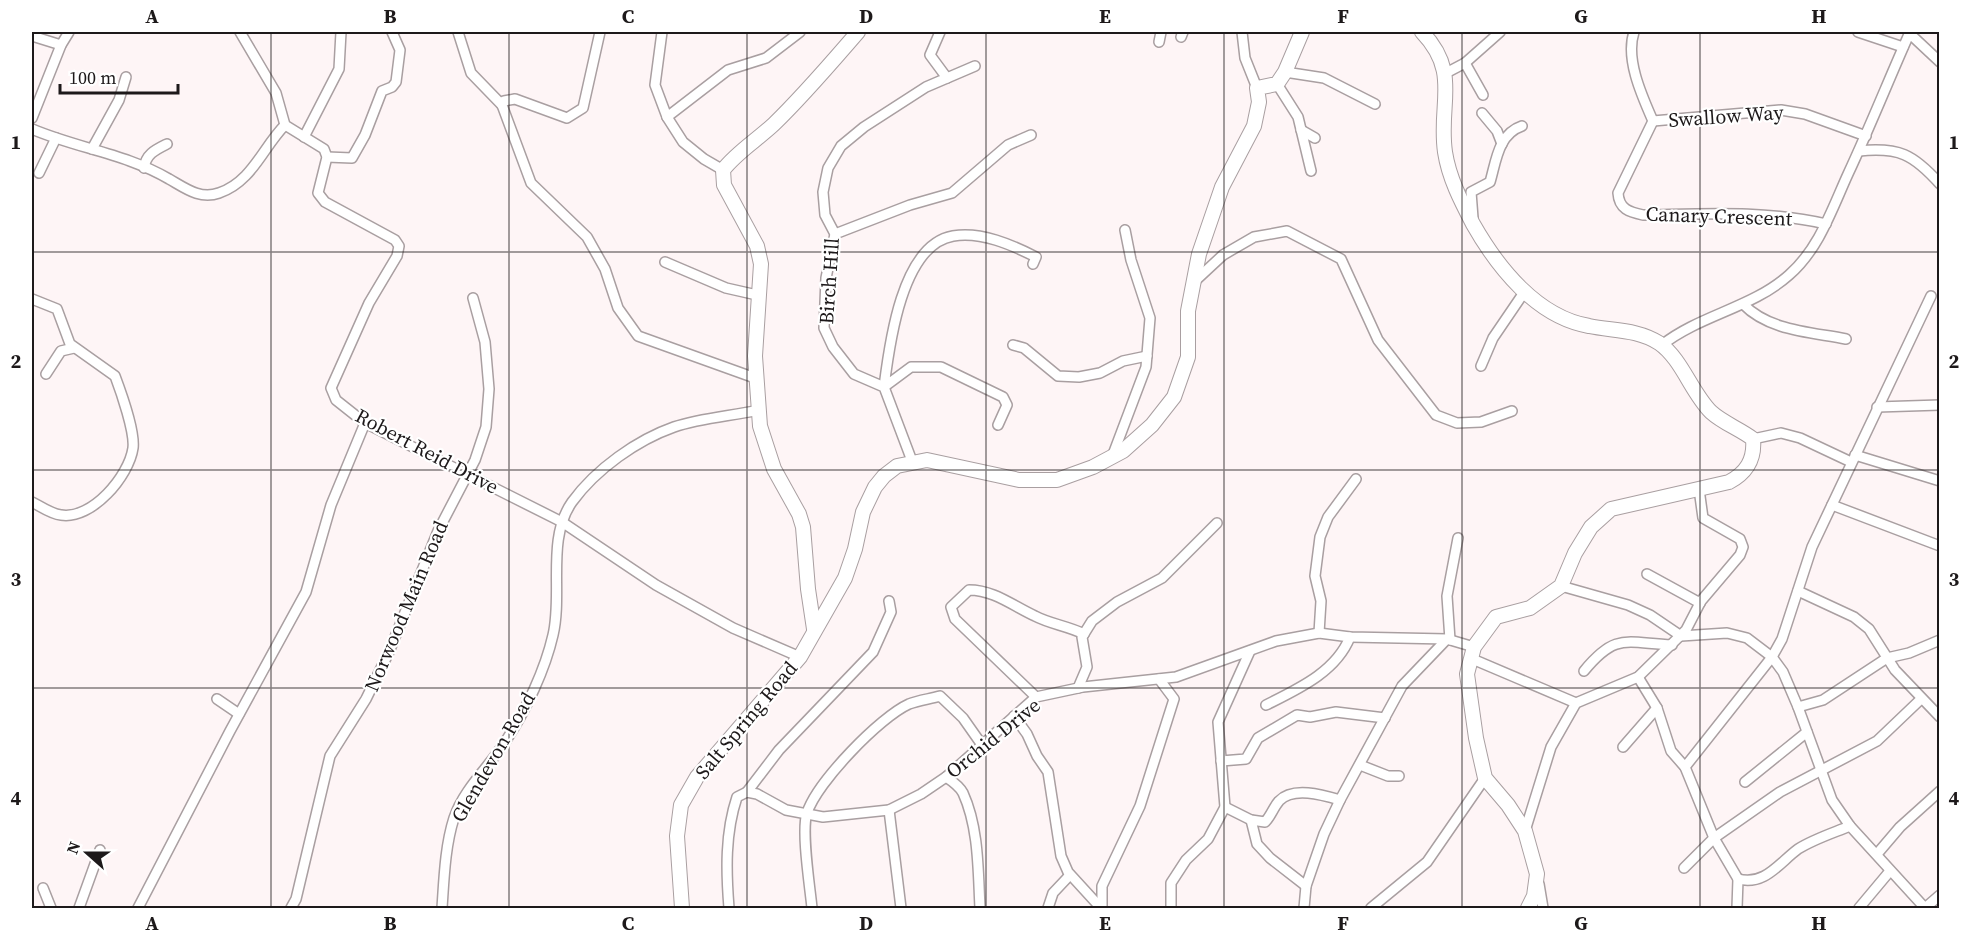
<svg xmlns="http://www.w3.org/2000/svg" width="1971" height="940" font-family="'Source Serif 4',serif">
	<rect width="100%" height="100%" fill="#fef5f6"/>
	<g fill="none" stroke-linecap="round" stroke-linejoin="round">
		<g stroke="#a99fa1" stroke-width="12">
			<g id="street">
				<path d="M240 32 276 93 285 125 324 149 327 157 318 193 325 202 395 240 399 246 397 256 369 303 331 388 336 400 365 423 562 522 656 585 733 628 800 657"/>
				<path d="M458 32 471 73 502 105"/>
				<path d="M600 32 583 108 567 118 515 99 504 101 502 105 531 183 587 237 605 269 618 308 638 336 755 378"/>
				<path d="M662 32 655 85 667 117 683 142 704 159 723 170"/>
				<path d="M1242 32 1245 58 1257 88"/>
				<path d="M1634 32C1625 59 1642 96 1653 121L1618 193C1619 209 1629 212 1643 215 1705 214 1765 210 1826 224"/>
				<path d="M1858 32 1903 47"/>
				<path d="M1909 33 1940 62"/>
				<path d="M32 36 61 45"/>
				<path d="M1181 37 1183 32"/>
				<path d="M1159 42 1161 32"/>
				<path d="M1465 63 1483 95"/>
				<path d="M1285 72 1324 78 1375 104"/>
				<path d="M1446 73 1465 63 1500 32"/>
				<path d="M947 78 975 66"/>
				<path d="M1277 84 1298 117 1311 171"/>
				<path d="M1482 113 1497 131 1502 144"/>
				<path d="M667 117 728 70 766 58 800 32"/>
				<path d="M32 118 61 45 69 32"/>
				<path d="M1653 121 1781 110 1805 114 1866 136"/>
				<path d="M32 129C76 148 127 154 169 179 185 188 200 200 219 193 252 182 263 147 285 125"/>
				<path d="M1301 130 1315 138"/>
				<path d="M304 137 339 69 341 32"/>
				<path d="M92 149 119 100 126 77"/>
				<path d="M1859 151C1899 147 1913 154 1940 184"/>
				<path d="M327 157 352 158 365 135 382 91 392 87 396 82 400 50 392 32"/>
				<path d="M144 168C146 154 155 150 167 144"/>
				<path d="M39 173 56 138"/>
				<path d="M1473 218 1471 192 1490 182C1496 162 1498 134 1522 126"/>
				<path d="M835 234 910 205 952 193 1008 145 1031 135"/>
				<path d="M665 262 726 288 757 295"/>
				<path d="M1195 281 1223 255 1254 237 1287 231 1341 259 1378 340 1436 415 1457 423 1481 422 1512 411"/>
				<path d="M32 299 57 309 70 344 115 376C121 392 135 432 133 448 129 476 92 520 61 515 51 514 40 506 32 502"/>
				<path d="M1743 304C1769 331 1811 332 1846 339"/>
				<path d="M1013 345 1024 348 1058 376 1079 377 1100 373 1123 361 1147 356"/>
				<path d="M1662 345C1700 315 1752 308 1789 275 1819 249 1832 209 1848 174 1870 127 1889 79 1910 32"/>
				<path d="M1481 366 1493 338 1525 291"/>
				<path d="M46 374 61 351 74 348"/>
				<path d="M1877 407 1940 405"/>
				<path d="M998 425 1007 405 1003 397 941 367H911L884 387C889 347 901 245 953 236 981 231 1012 245 1036 257L1033 264"/>
				<path d="M1753 439 1781 433 1800 438 1851 462"/>
				<path d="M1855 455 1940 481"/>
				<path d="M1112 457 1146 367 1150 318 1131 260 1125 230"/>
				<path d="M912 461 884 387 854 374 833 347 824 328 826 278 835 234 825 215 823 192 828 168 841 146 864 127 926 87 947 78 930 55 940 32"/>
				<path d="M1832 505 1940 546"/>
				<path d="M1647 574 1700 603"/>
				<path d="M1561 586 1628 605 1650 615 1681 636 1727 633 1747 638 1772 657 1783 672 1798 707 1832 800 1850 826 1925 908"/>
				<path d="M1798 591 1854 617 1869 629 1895 670 1940 717"/>
				<path d="M1319 633 1321 601 1315 576 1320 537 1328 517 1356 479"/>
				<path d="M1450 640 1447 596 1458 538"/>
				<path d="M1470 658 1576 703"/>
				<path d="M1584 671C1616 632 1626 643 1672 645"/>
				<path d="M1638 677 1657 708 1671 751 1685 767 1714 838 1738 879 1737 908"/>
				<path d="M1078 688 1087 667 1082 637 1092 621 1117 602 1162 578 1217 523"/>
				<path d="M1036 697 955 619 951 607 969 590C994 590 1013 606 1035 616 1050 624 1068 626 1084 634"/>
				<path d="M217 699 239 714"/>
				<path d="M1266 705C1298 689 1336 672 1350 637"/>
				<path d="M1798 707 1823 700 1887 658 1909 653 1940 640"/>
				<path d="M1014 716 1027 734 1037 756 1048 772 1061 856 1068 872 1100 907"/>
				<path d="M1623 747 1657 708"/>
				<path d="M1221 761 1246 759 1258 738 1297 715 1310 717 1336 712 1385 718"/>
				<path d="M1360 765 1388 776H1399"/>
				<path d="M1685 767 1772 657 1782 639 1812 547 1931 296"/>
				<path d="M946 777C952 781 960 787 963 793 979 828 978 871 980 908"/>
				<path d="M1745 782 1807 732"/>
				<path d="M747 792 779 750 873 652 891 612 889 601"/>
				<path d="M1225 807 1251 820 1265 822C1271 816 1273 808 1279 801 1293 786 1323 795 1340 800"/>
				<path d="M889 810 901 908"/>
				<path d="M1251 820 1257 844 1270 858 1306 886"/>
				<path d="M1525 831 1551 747 1576 703 1638 677 1686 630 1701 601 1740 555 1743 547 1740 539 1703 518 1699 489"/>
				<path d="M1877 854 1900 827 1940 791"/>
				<path d="M1684 868 1714 838 1780 792 1877 741 1921 699"/>
				<path d="M1738 879C1765 886 1779 863 1798 849 1814 839 1833 833 1850 826"/>
				<path d="M1539 884 1543 908"/>
				<path d="M43 888 51 908"/>
				<path d="M79 908 100 850"/>
				<path d="M138 908 230 731 306 592 331 505 365 423"/>
				<path d="M291 908 296 899 330 756 366 699 389 652 438 531 475 460 486 427 489 389 485 342 473 298"/>
				<path d="M442 908C444 879 445 846 454 818 464 788 491 765 507 739 526 710 545 670 553 635 563 593 546 539 572 502 596 469 637 440 674 427 701 418 732 416 759 410"/>
				<path d="M729 908C726 871 725 833 737 797L747 792 757 794 786 810 823 817 889 810 921 794 946 777 1036 697 1083 687 1176 677 1276 641 1319 633 1350 637 1447 639 1474 647"/>
				<path d="M812 908C810 887 801 831 807 813 817 782 880 717 909 704 919 700 930 699 940 696L963 718 982 745"/>
				<path d="M1048 908 1053 893 1070 875"/>
				<path d="M1102 908V886L1140 806 1174 699 1159 679"/>
				<path d="M1171 908V883L1186 860 1208 839 1225 807 1218 722 1250 651"/>
				<path d="M1304 908 1306 886 1324 834 1340 800 1402 686 1447 639"/>
				<path d="M1371 908 1427 862 1485 778"/>
				<path d="M1859 908 1890 871"/>
				<path d="M1925 908 1940 895"/>
			</g>
		</g>
		<g stroke="#a99fa1" stroke-width="16">
			<g id="secondary">
				<path d="M1422 32C1461 73 1438 103 1445 152 1449 178 1461 201 1473 224 1498 268 1537 317 1589 326 1613 331 1637 329 1659 343 1682 359 1691 392 1711 412 1723 423 1740 429 1753 439 1755 460 1746 473 1729 482L1611 509 1591 527 1575 553 1561 586 1530 608 1496 617 1474 647 1467 674 1476 738 1485 778 1508 805 1525 831 1537 874 1534 896 1528 908"/>
				<path d="M814 629 808 589 803 527 799 514 774 469 760 426 755 356 761 264 757 246 724 185 723 170C737 152 757 140 774 124 804 95 831 63 858 32"/>
				<path d="M682 908 677 836 681 805 697 777 800 657 845 578 855 549 863 512 875 487 884 476 897 466 927 460 1019 480H1057L1093 467 1123 451 1152 425 1174 397 1188 357V311L1199 254 1222 187 1254 126 1259 102 1257 88 1277 84 1285 72 1302 32"/>
			</g>
		</g>
		<use href="#street" stroke="#fff" stroke-width="9"/>
		<use href="#secondary" stroke="#fff" stroke-width="14"/>
	</g>
	<path fill="none" stroke="#1d191a" stroke-width="1.5" stroke-opacity="0.55" d="M271 32V908M509 32V908M747 32V908M986 32V908M1224 32V908M1462 32V908M1700 32V908M32 252H1940M32 470H1940M32 688H1940"/>
	<g text-anchor="middle" stroke-width="4.5" stroke-linejoin="round" paint-order="stroke">
		<g font-size="20" fill="#1d191a" stroke="#fff">
			<text transform="translate(1726 116) rotate(-4)" y="7">Swallow Way</text>
			<text transform="translate(1719 216) rotate(2)" y="7">Canary Crescent</text>
			<text transform="translate(829 281) rotate(-86)" y="7">Birch Hill</text>
			<text transform="translate(427 451) rotate(28)" y="7">Robert Reid Drive</text>
			<text transform="translate(406 606) rotate(-67)" y="7">Norwood Main Road</text>
			<text transform="translate(746 720) rotate(-50)" y="7">Salt Spring Road</text>
			<text transform="translate(993 738) rotate(-39)" y="7">Orchid Drive</text>
			<text transform="translate(493 757) rotate(-60)" y="7">Glendevon Road</text>
		</g>
	</g>
	<rect width="1971" height="940" fill="none" stroke="#ffffff" stroke-width="66"/>
	<g transform="translate(87 853) rotate(291)" stroke="#ffffff" stroke-width="4.5" paint-order="stroke">
	<path d="M0-4.5L10 22L0 15L-10 22Z" fill="#1d191a"/>
	<text y="-9" font-size="16" font-weight="bold" text-anchor="middle" fill="#1d191a">N</text>
	</g>
	<path d="M60 84v9h118v-9" fill="none" stroke="#1d191a" stroke-width="3"/>
	<text x="69" y="84" font-size="18" fill="#1d191a" stroke="#ffffff" stroke-width="4.5" paint-order="stroke">100 m</text>
	<rect x="33" y="33" width="1905" height="874" fill="none" stroke="#1d191a" stroke-width="2"/>
	<g font-size="20" text-anchor="middle" font-weight="bold" fill="#1d191a">
		<text x="152" y="23">A</text>
		<text x="390" y="23">B</text>
		<text x="628" y="23">C</text>
		<text x="866" y="23">D</text>
		<text x="1105" y="23">E</text>
		<text x="1343" y="23">F</text>
		<text x="1581" y="23">G</text>
		<text x="1819" y="23">H</text>
		<text x="16" y="149">1</text>
		<text x="1954" y="149">1</text>
		<text x="16" y="368">2</text>
		<text x="1954" y="368">2</text>
		<text x="16" y="586">3</text>
		<text x="1954" y="586">3</text>
		<text x="16" y="805">4</text>
		<text x="1954" y="805">4</text>
		<text x="152" y="930">A</text>
		<text x="390" y="930">B</text>
		<text x="628" y="930">C</text>
		<text x="866" y="930">D</text>
		<text x="1105" y="930">E</text>
		<text x="1343" y="930">F</text>
		<text x="1581" y="930">G</text>
		<text x="1819" y="930">H</text>
	</g>
</svg>
